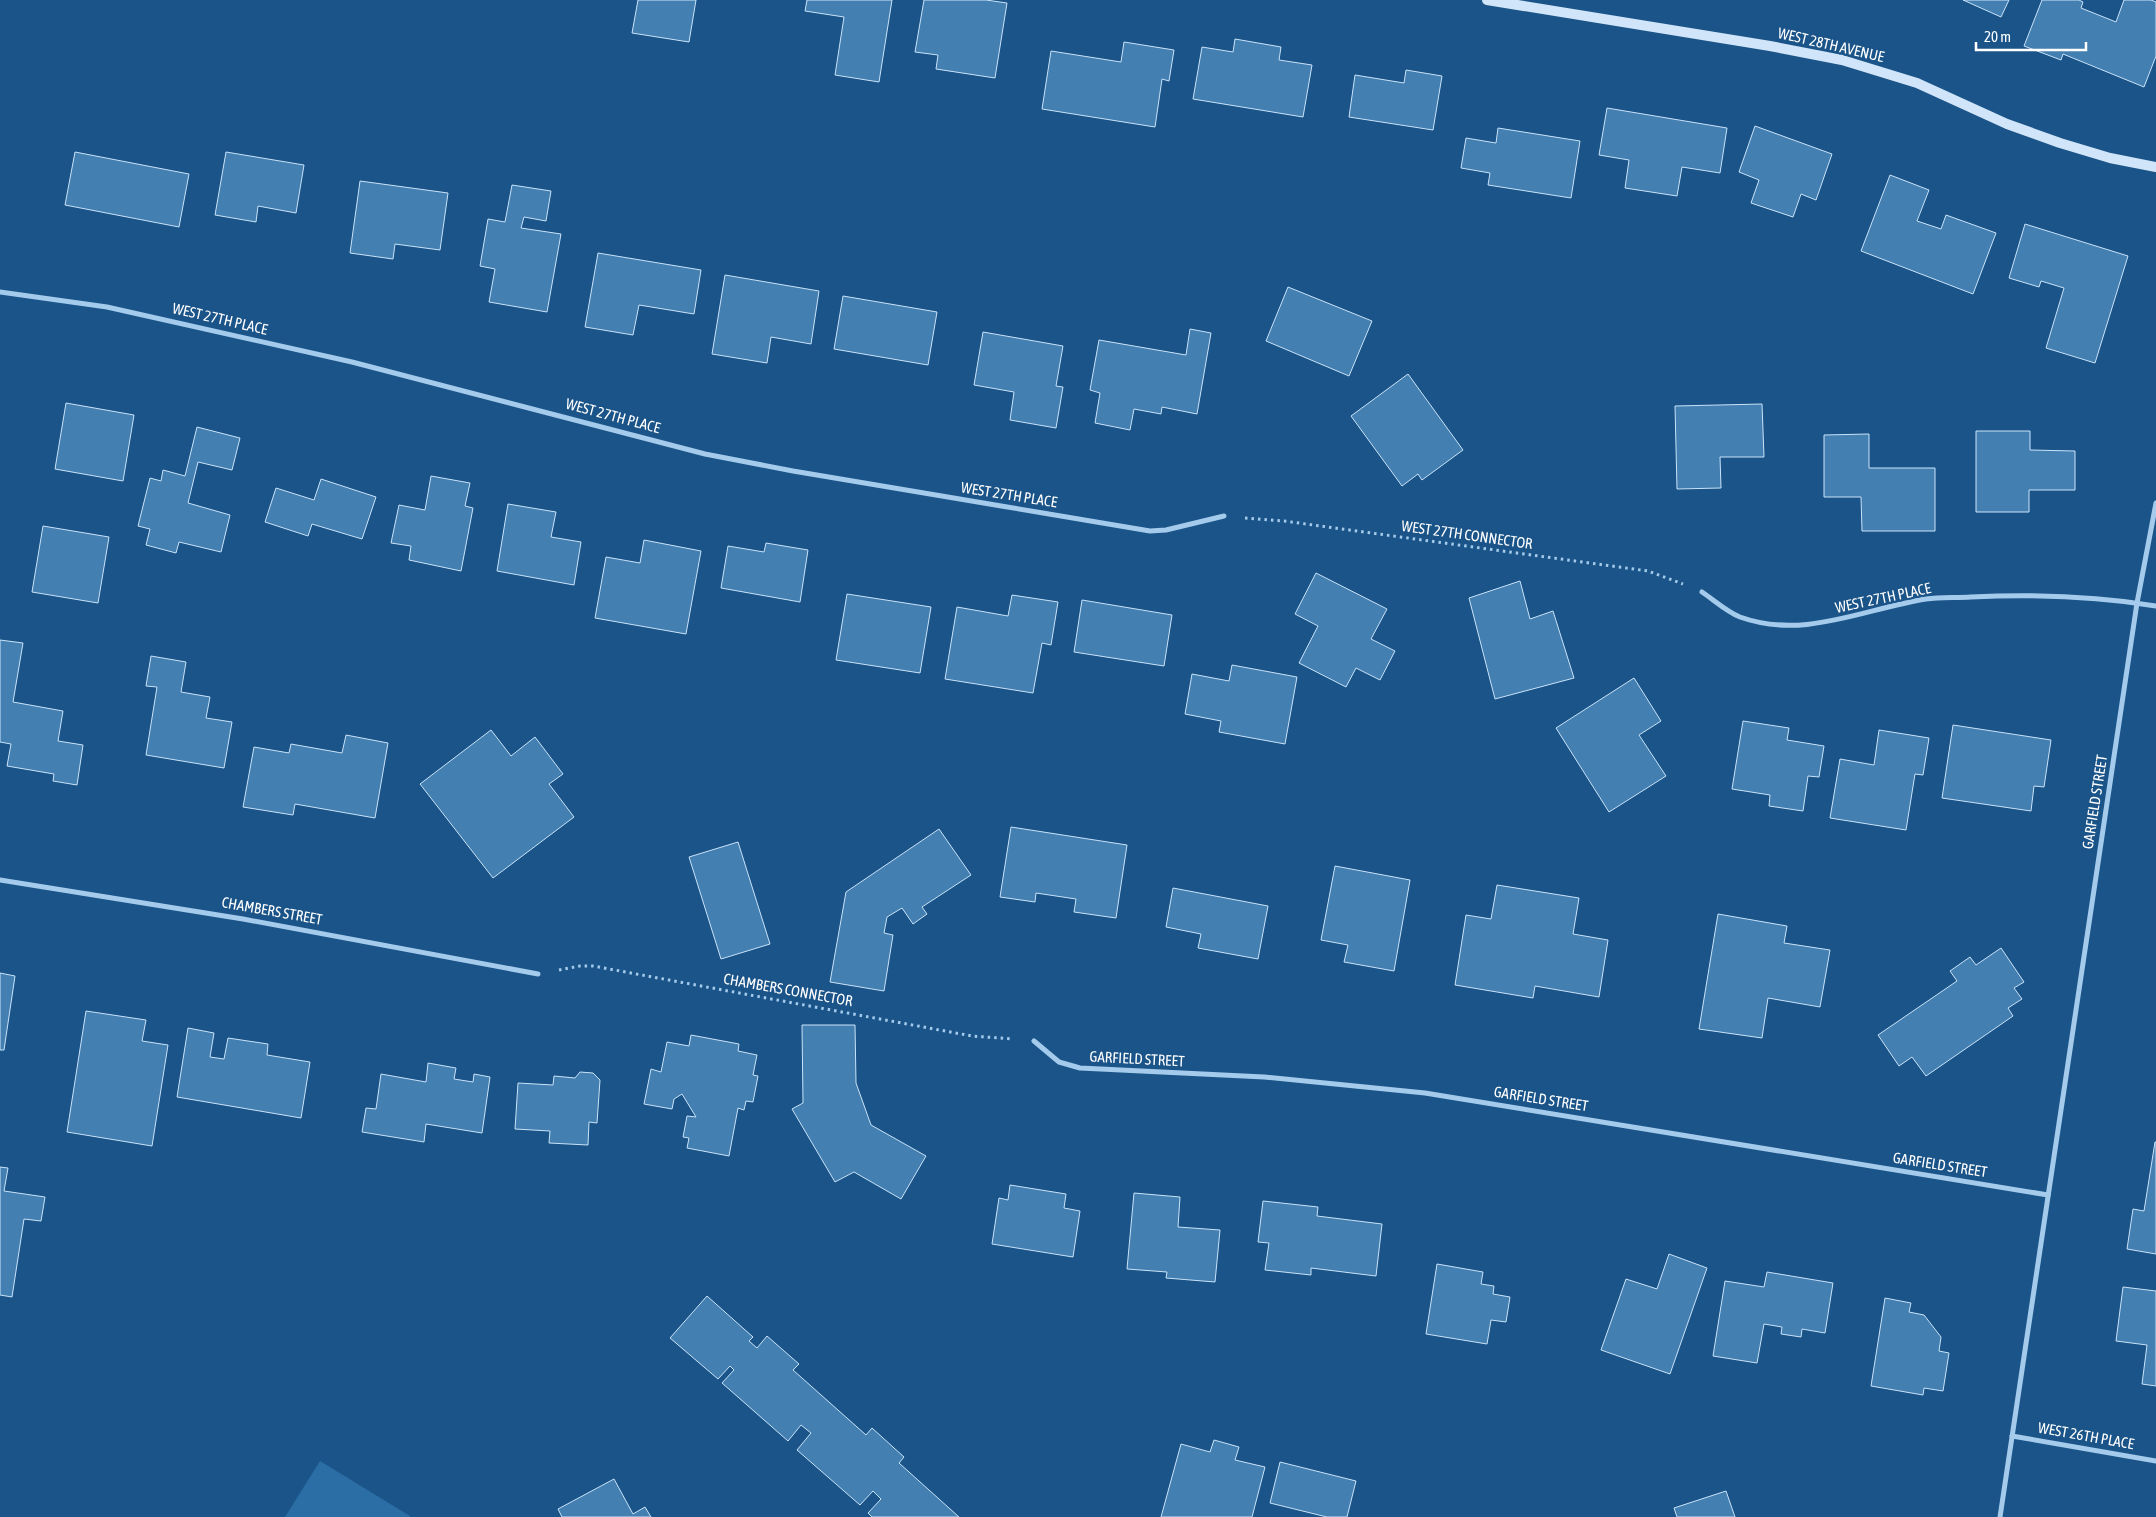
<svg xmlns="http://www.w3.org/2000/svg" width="2156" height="1517" font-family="'Asap Condensed',sans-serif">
	<rect width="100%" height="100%" fill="#1b5488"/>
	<path fill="#2b6da5" d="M320 1461 410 1516V1517H285Z"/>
	<g fill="#447fb1" stroke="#c9e3f9">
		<path d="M638 0H696L689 42 632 33Z"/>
		<path d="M807 0H892L879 82 835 75 844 17 805 11Z"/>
		<path d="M924 0H986L1007 3 995 78 936 69 938 55 915 52Z"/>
		<path d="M1963 0H2009L2001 17Z"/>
		<path d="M2042 0H2079L2083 2 2081 8 2116 22 2124 0H2151L2156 2V56L2144 87 2063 54 2061 60 2024 46Z"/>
		<path d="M1235 39 1281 47 1279 60 1312 65 1303 117 1193 99 1202 47 1233 52Z"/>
		<path d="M1124 42 1174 50 1169 81 1162 79 1155 127 1042 109 1051 51 1121 62Z"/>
		<path d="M1406 70 1442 76 1433 130 1349 117 1355 75 1404 83Z"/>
		<path d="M1607 108 1727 128 1720 173 1682 167 1677 196 1625 188 1629 160 1599 155Z"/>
		<path d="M1755 126 1832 154 1816 200 1801 194 1793 217 1751 203 1759 180 1739 172Z"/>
		<path d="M1498 128 1580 141 1571 198 1488 185 1490 173 1461 168 1466 138 1496 143Z"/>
		<path d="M75 152 189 174 179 227 65 205Z"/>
		<path d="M226 152 304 165 296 213 258 206 256 222 215 215Z"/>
		<path d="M1890 175 1929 190 1917 221 1941 229 1946 215 1996 233 1973 294 1861 251Z"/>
		<path d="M360 181 448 193 440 250 395 244 393 259 350 253Z"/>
		<path d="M512 185 551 191 546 221 524 217 521 228 561 234 547 312 489 302 495 269 480 266 488 219 505 222Z"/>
		<path d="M2025 224 2128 256 2095 363 2046 348 2064 288 2041 281 2039 287 2009 278Z"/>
		<path d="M598 253 701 270 694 314 639 305 633 335 585 327Z"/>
		<path d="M725 275 819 291 811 344 771 337 767 363 712 354Z"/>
		<path d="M1288 287 1372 321 1349 376 1266 341Z"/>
		<path d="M843 296 937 312 928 365 834 349Z"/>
		<path d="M1190 329 1211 333 1197 414 1162 407 1161 414 1134 409 1130 430 1095 423 1100 393 1090 390 1099 340 1186 355Z"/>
		<path d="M983 332 1063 346 1056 386 1063 387 1056 428 1010 420 1014 392 974 385Z"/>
		<path d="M1408 374 1463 450 1422 480 1418 474 1402 486 1351 416Z"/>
		<path d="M66 403 134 415 123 481 55 469Z"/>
		<path d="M1762 404 1764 457H1720L1721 488 1677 489 1675 406Z"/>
		<path d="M197 427 240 438 232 470 198 462 188 503 230 515 221 552 179 542 176 553 146 545 150 529 138 526 150 478 161 481 163 470 185 476Z"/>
		<path d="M1976 431H2030V450L2075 451V490H2029V512H1976Z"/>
		<path d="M1869 434V468H1935V531H1862L1861 497H1824V435Z"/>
		<path d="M431 476 470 483 465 506 473 508 461 571 409 560 411 546 391 543 399 505 425 510Z"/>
		<path d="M321 479 376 497 362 539 312 524 308 536 265 522 276 488 314 500Z"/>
		<path d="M508 504 556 512 551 537 581 542 574 585 497 571Z"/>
		<path d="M43 526 109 537 98 603 32 592Z"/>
		<path d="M644 540 701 551 686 634 595 618 606 557 640 563Z"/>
		<path d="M766 543 808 550 800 602 721 588 728 546 764 552Z"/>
		<path d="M1316 573 1387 609 1371 639 1395 651 1380 680 1356 668 1346 687 1299 663 1318 626 1295 614Z"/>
		<path d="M1520 581 1530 619 1553 611 1574 678 1495 699 1469 598Z"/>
		<path d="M847 594 931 607 920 673 836 660Z"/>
		<path d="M1012 595 1058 602 1051 645 1042 643 1033 693 945 679 957 607 1008 616Z"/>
		<path d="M1082 600 1172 615 1164 666 1074 652Z"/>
		<path d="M0 640 23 643 13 702 63 711 58 741 83 745 77 785 53 781 54 774 7 766 11 744 0 742Z"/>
		<path d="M151 656 186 662 181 692 210 697 206 718 232 722 224 768 146 755 157 687 146 686Z"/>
		<path d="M1232 665 1297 677 1285 744 1219 732 1221 721 1185 714 1192 674 1229 681Z"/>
		<path d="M1634 678 1661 721 1639 735 1666 776 1609 812 1556 728Z"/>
		<path d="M1743 721 1789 728 1787 740 1824 746 1819 777 1808 776 1803 811 1769 806 1770 795 1732 789Z"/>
		<path d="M1953 725 2051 740 2044 787 2034 786 2031 811 1942 798Z"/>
		<path d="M491 730 511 756 535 737 563 774 549 784 574 817 493 878 420 784Z"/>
		<path d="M1879 730 1929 738 1923 775 1915 774 1906 830 1830 818 1840 759 1874 765Z"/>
		<path d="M346 735 388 743 375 818 295 804 293 815 243 807 254 747 289 753 291 744 342 753Z"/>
		<path d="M1011 827 1127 845 1116 918 1074 912 1076 899 1036 893 1035 902 1000 897Z"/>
		<path d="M939 829 971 875 922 907 927 914 913 924 902 908 887 917 884 933 893 935 884 991 830 982 846 892Z"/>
		<path d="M738 842 770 944 721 959 689 857Z"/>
		<path d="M1335 866 1410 880 1394 971 1344 962 1348 945 1321 940Z"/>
		<path d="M1497 885 1579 898 1573 934 1608 940 1599 997 1535 986 1533 998 1455 985 1466 915 1491 919Z"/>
		<path d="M1173 888 1268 906 1258 959 1198 948 1201 934 1166 927Z"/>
		<path d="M1718 914 1787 926 1784 943 1830 950 1820 1007 1768 998 1762 1038 1699 1029Z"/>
		<path d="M2001 948 2024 982 2014 988 2022 999 2008 1008 2013 1016 1926 1076 1912 1057 1899 1066 1878 1035 1957 981 1950 971 1970 957 1976 965Z"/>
		<path d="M0 973 15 976 4 1050H0Z"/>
		<path d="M86 1011 146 1020 142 1041 168 1045 152 1146 67 1132Z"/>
		<path d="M802 1025H855L856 1083 871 1125 926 1156 901 1199 854 1172 835 1182 792 1109 803 1103Z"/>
		<path d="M188 1028 214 1033 210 1057 224 1059 228 1038 268 1044 267 1055 310 1062 301 1118 177 1097Z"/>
		<path d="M691 1035 739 1044 738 1051 757 1055 753 1075 758 1076 753 1102 746 1101 744 1110 738 1108 729 1156 687 1148 689 1138 683 1137 687 1116 696 1117 682 1094 674 1099 672 1109 644 1104 651 1069 661 1072 667 1042 689 1046Z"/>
		<path d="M428 1063 456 1068 454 1079 473 1082 474 1074 490 1077 482 1133 426 1124 424 1142 362 1132 366 1108 376 1109 381 1074 426 1082Z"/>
		<path d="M580 1072 593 1073 600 1080 597 1123 589 1122 588 1145 549 1143 550 1131 515 1129 518 1083 553 1085 554 1076 575 1078Z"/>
		<path d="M2155 1142H2156V1254L2127 1249 2133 1209 2144 1211Z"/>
		<path d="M0 1167 8 1168 4 1191 45 1197 41 1221 24 1219 12 1297 0 1295Z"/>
		<path d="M1010 1185 1066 1194 1064 1208 1080 1211 1073 1257 992 1244 999 1198 1008 1200Z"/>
		<path d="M1134 1193 1180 1197 1178 1227 1220 1230 1215 1282 1166 1278 1167 1272 1127 1269Z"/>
		<path d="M1263 1201 1318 1207 1317 1216 1382 1224 1376 1276 1311 1268V1275L1265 1270 1269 1243 1258 1242Z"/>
		<path d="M1669 1254 1707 1268 1670 1374 1601 1350 1626 1279 1657 1289Z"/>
		<path d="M1437 1264 1483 1272 1481 1284 1494 1286 1493 1294 1510 1297 1506 1322 1491 1320 1487 1344 1426 1334Z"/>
		<path d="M1767 1272 1833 1283 1825 1333 1802 1329 1801 1337 1781 1334 1782 1327 1764 1324 1757 1363 1713 1356 1725 1281 1764 1287Z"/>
		<path d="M2123 1287 2156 1291V1386L2142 1384 2147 1345 2116 1341Z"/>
		<path d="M707 1296 753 1337 749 1341 757 1348 767 1336 799 1364 793 1370 866 1435 872 1428 904 1457 899 1463 959 1517H872L868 1513 881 1499 873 1491 860 1505 797 1450 811 1433 801 1425 788 1441 722 1383 734 1370 730 1366 718 1379 670 1338Z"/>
		<path d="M1885 1298 1911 1303 1909 1312 1924 1315 1941 1337 1939 1351 1949 1353 1943 1391 1924 1388 1923 1395 1871 1386Z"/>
		<path d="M1214 1440 1239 1447 1235 1460 1265 1467 1252 1517H1161L1181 1444 1210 1452Z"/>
		<path d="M1280 1462 1356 1481 1347 1517H1327L1270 1503Z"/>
		<path d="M614 1479 633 1514 645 1507 651 1517H562L558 1509Z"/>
		<path d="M1726 1491 1735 1517H1677L1674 1508Z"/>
	</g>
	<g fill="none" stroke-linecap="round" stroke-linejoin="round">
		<g stroke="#a4cbec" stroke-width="3" stroke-dasharray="2.5 4" stroke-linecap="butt">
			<path d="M1245 518 1284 521 1648 571 1683 584"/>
			<path d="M559 970 580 966H593L972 1036 1013 1039"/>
		</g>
		<g stroke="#a4cbec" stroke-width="5">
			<path d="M0 292 107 307 352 362 705 454 793 471 1150 531 1166 530 1224 516"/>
			<path d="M1702 592C1714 600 1727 612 1740 617 1804 640 1863 609 1926 599 1940 597 1956 598 1971 597 2033 594 2095 596 2156 606"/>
			<path d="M0 880 243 919 538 974"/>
			<path d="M1034 1041 1059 1062 1080 1068 1264 1077 1425 1093 2048 1195"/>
			<path d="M2012 1436 2156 1461"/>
			<path d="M2000 1517 2137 603 2156 503"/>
		</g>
		<path stroke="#d0e5f9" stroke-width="10" d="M1487 0 1770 46 1842 60 1917 83 2007 124 2060 143 2110 158 2156 167"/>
	</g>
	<g text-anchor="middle" stroke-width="4.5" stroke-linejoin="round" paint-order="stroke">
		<g font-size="15" fill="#fff" stroke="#1b5488">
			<text transform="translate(1831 45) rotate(13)" y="5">WEST 28TH AVENUE</text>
			<text transform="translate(220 319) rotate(13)" y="5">WEST 27TH PLACE</text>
			<text transform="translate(613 416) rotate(15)" y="5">WEST 27TH PLACE</text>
			<text transform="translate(1009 495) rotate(9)" y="5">WEST 27TH PLACE</text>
			<text transform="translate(1467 535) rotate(8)" y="5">WEST 27TH CONNECTOR</text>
			<text transform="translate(1883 598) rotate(-12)" y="5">WEST 27TH PLACE</text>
			<text transform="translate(2095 802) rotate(-81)" y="5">GARFIELD STREET</text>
			<text transform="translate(272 911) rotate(10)" y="5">CHAMBERS STREET</text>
			<text transform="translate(788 990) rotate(10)" y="5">CHAMBERS CONNECTOR</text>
			<text transform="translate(1137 1059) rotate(3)" y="5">GARFIELD STREET</text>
			<text transform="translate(1541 1099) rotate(9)" y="5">GARFIELD STREET</text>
			<text transform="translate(1940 1165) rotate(9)" y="5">GARFIELD STREET</text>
			<text transform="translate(2086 1436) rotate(10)" y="5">WEST 26TH PLACE</text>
		</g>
	</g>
	<path d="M1976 42v8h110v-8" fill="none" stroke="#ffffff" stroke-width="2.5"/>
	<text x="1984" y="42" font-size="15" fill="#ffffff" stroke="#1b5488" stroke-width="4" paint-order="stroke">20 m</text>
</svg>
